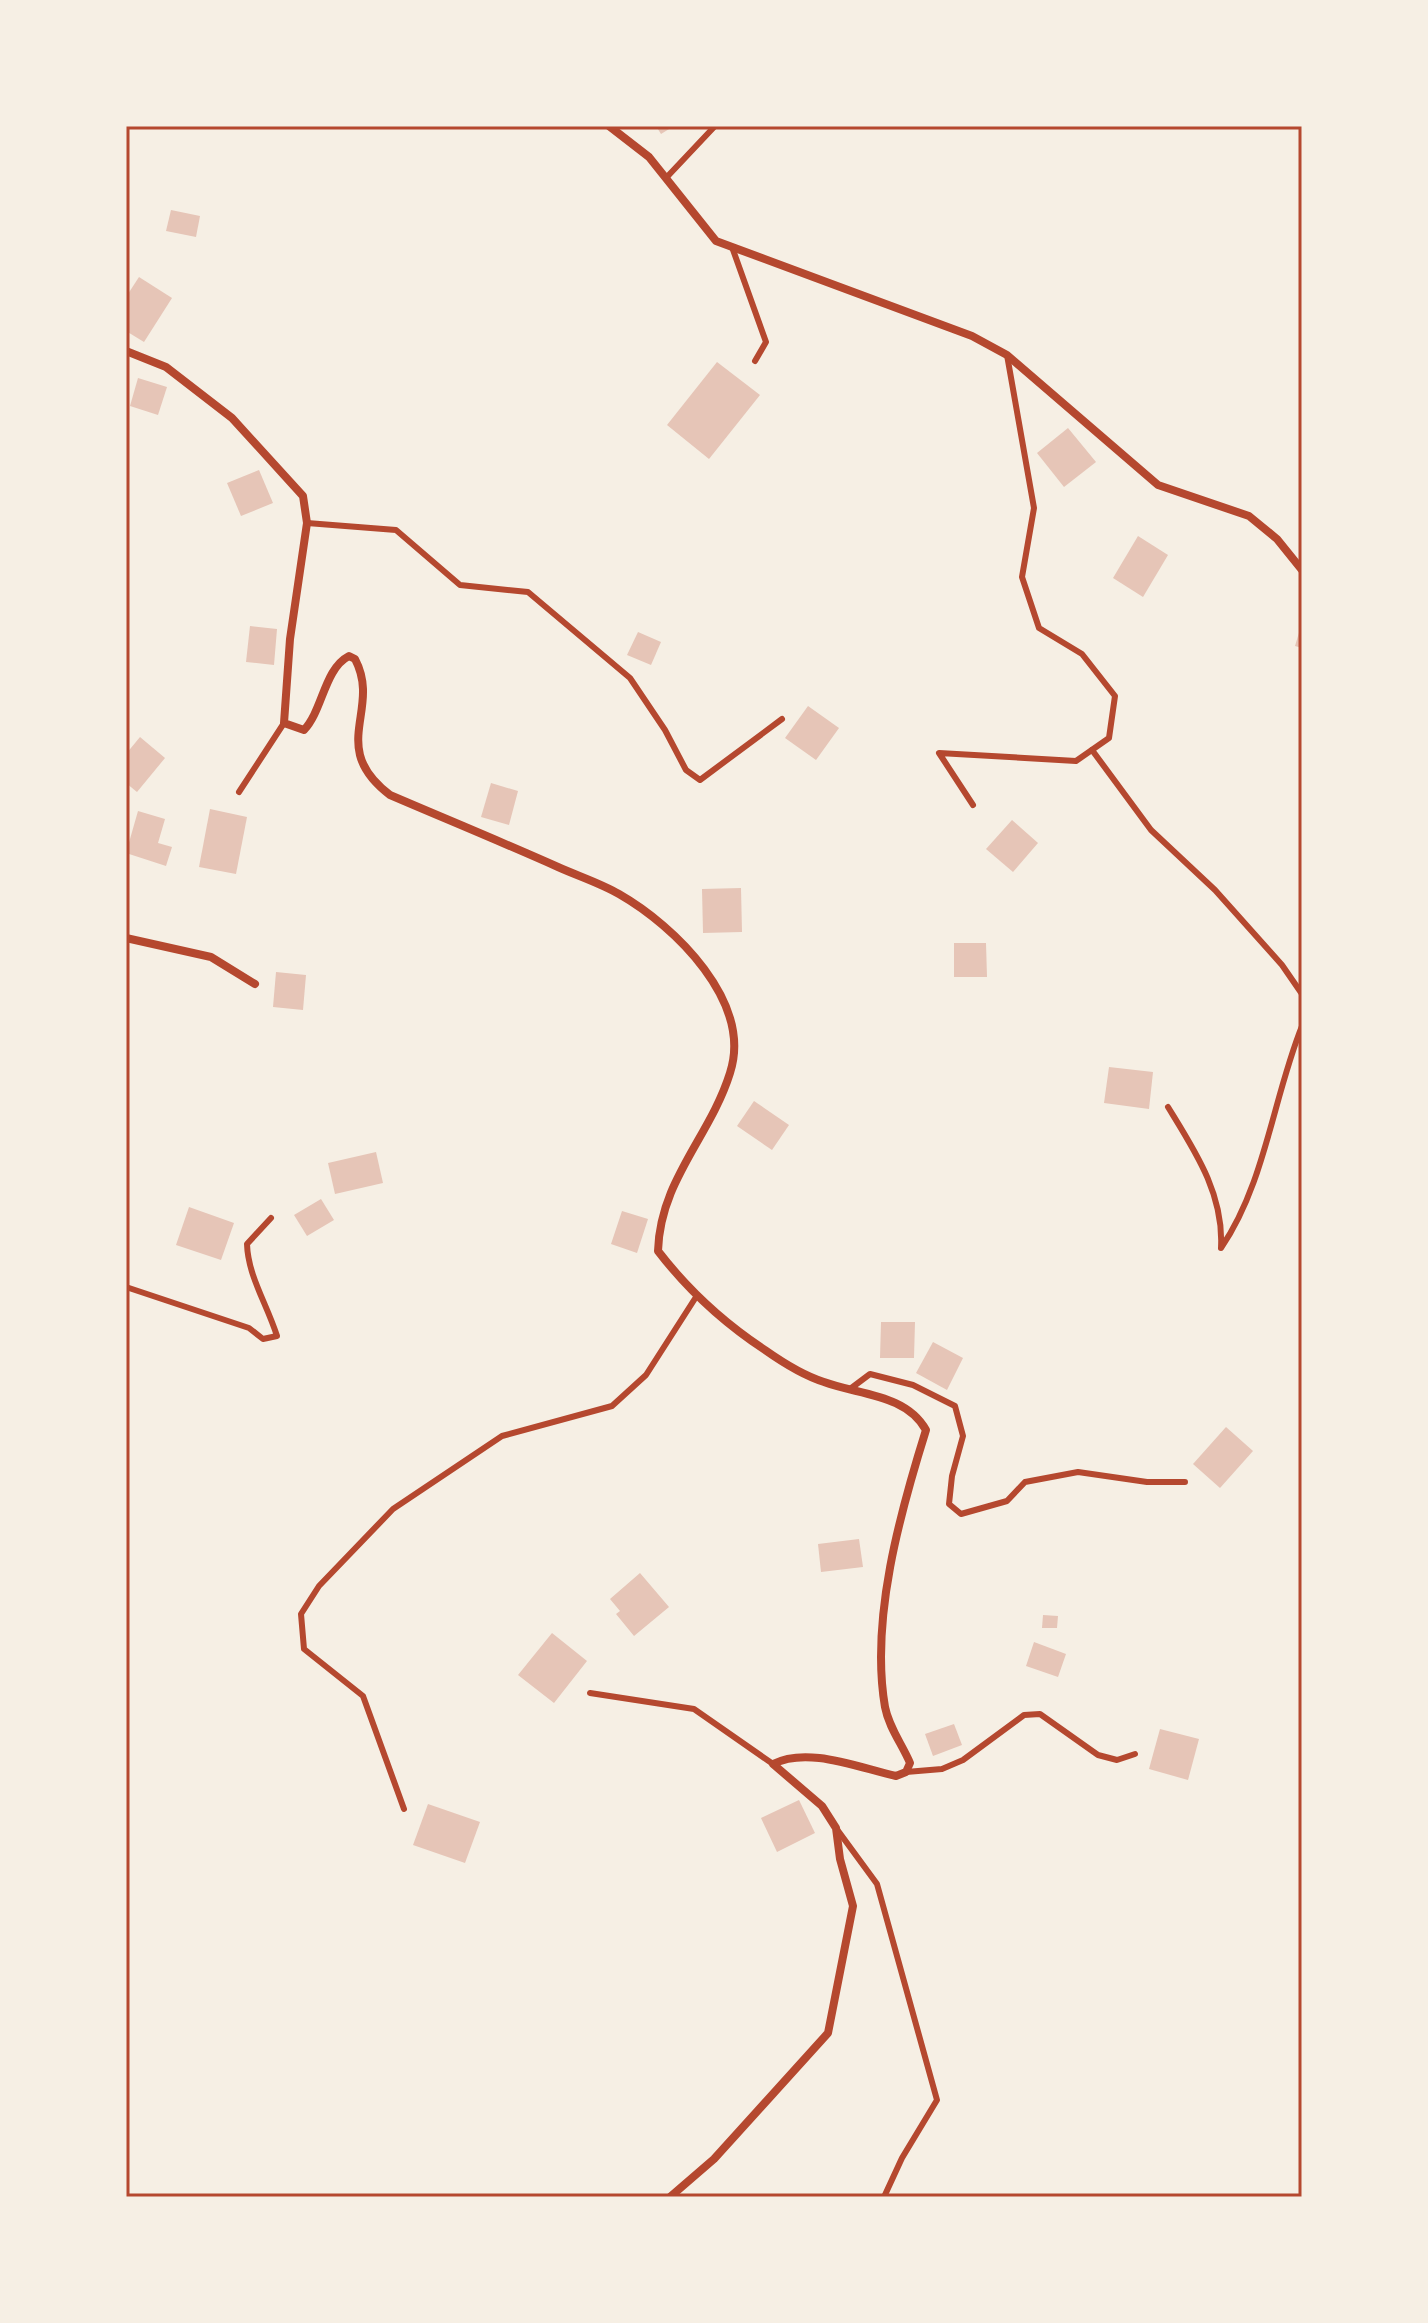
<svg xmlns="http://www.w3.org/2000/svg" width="1428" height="2323" font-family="Poppins,sans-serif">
	<rect width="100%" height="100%" fill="#f6efe4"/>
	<g fill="#e6c5b7">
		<path d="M656 126H674L661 134Z"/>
		<path d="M171 210 200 216 196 237 166 231Z"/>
		<path d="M139 277 172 298 144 342 126 331V297Z"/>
		<path d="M717 362 760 395 709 459 667 425Z"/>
		<path d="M138 378 167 387 158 415 130 406Z"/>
		<path d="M1068 428 1096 462 1064 487 1037 453Z"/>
		<path d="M259 470 273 503 241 516 227 483Z"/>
		<path d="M1138 536 1168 555 1143 597 1113 578Z"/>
		<path d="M250 626 277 629 274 665 246 662Z"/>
		<path d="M1301 626H1302V648L1295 646Z"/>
		<path d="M638 632 661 642 651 665 627 655Z"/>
		<path d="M808 706 839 728 816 760 785 738Z"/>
		<path d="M140 737 165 758 137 792 126 783V754Z"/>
		<path d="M491 783 518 791 509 825 481 817Z"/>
		<path d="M210 809 247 817 236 874 199 867Z"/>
		<path d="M138 811 165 819 158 843 172 847 166 866 126 853Z"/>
		<path d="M1012 820 1038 843 1013 872 986 849Z"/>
		<path d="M741 888 742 932 703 933 702 889Z"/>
		<path d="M954 943H986L987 977H954Z"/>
		<path d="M276 972 306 975 303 1010 273 1007Z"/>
		<path d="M1109 1067 1153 1072 1149 1109 1104 1103Z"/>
		<path d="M754 1101 789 1125 772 1150 737 1126Z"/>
		<path d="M376 1152 383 1183 335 1194 328 1163Z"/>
		<path d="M321 1199 334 1220 307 1236 294 1215Z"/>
		<path d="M189 1207 234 1223 221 1260 176 1245Z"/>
		<path d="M622 1211 648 1219 637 1253 611 1244Z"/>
		<path d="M881 1322H915L914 1358H880Z"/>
		<path d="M933 1342 963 1358 947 1390 916 1373Z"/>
		<path d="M1226 1427 1253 1451 1220 1488 1193 1464Z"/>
		<path d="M859 1539 863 1567 821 1572 818 1544Z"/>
		<path d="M640 1573 669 1607 634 1636 616 1614 620 1611 610 1599Z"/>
		<path d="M1043 1615 1058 1616 1057 1628H1042Z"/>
		<path d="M552 1633 587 1661 554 1703 518 1675Z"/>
		<path d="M1034 1642 1066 1654 1058 1677 1026 1666Z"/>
		<path d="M954 1724 962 1745 933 1756 925 1734Z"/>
		<path d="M1160 1729 1199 1739 1188 1780 1149 1769Z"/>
		<path d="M799 1800 815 1833 777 1852 761 1818Z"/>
		<path d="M428 1804 480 1822 465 1863 413 1845Z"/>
	</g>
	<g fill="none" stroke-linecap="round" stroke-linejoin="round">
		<g stroke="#b5482f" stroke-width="6">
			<path d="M666 178 715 126"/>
			<path d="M732 247 766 342 755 361"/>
			<path d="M307 523 396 530 460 585 528 592 630 678 665 730 686 770 700 780 782 719"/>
			<path d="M1092 750 1151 830 1215 890 1282 965 1302 994"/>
			<path d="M239 792 284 723"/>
			<path d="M973 805 939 753 1076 761 1109 738 1115 696 1082 654 1039 628 1022 577 1034 508 1007 355"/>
			<path d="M1168 1107C1195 1151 1224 1194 1221 1248 1265 1184 1273 1098 1302 1026"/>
			<path d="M126 1287 249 1328 263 1339 277 1336C267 1304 248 1276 247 1244L271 1218"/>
			<path d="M850 1389 870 1374 913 1385 955 1406 963 1436 952 1476 949 1504 961 1514 1007 1501 1025 1482 1078 1472 1147 1482H1185"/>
			<path d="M590 1693 694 1709 773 1764"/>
			<path d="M906 1772 942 1769 963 1760 1024 1715 1040 1714 1098 1755 1117 1760 1135 1754"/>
			<path d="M404 1809 363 1696 304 1649 301 1614 319 1586 393 1509 502 1436 612 1406 646 1375 696 1297"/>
			<path d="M836 1828 877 1884 937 2100 902 2158 884 2197"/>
		</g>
		<g stroke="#b5482f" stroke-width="8">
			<path d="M609 126 649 157 716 241 972 336 1007 355 1158 485 1249 516 1277 539 1302 570"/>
			<path d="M126 351 166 367 232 418 303 496 307 523 290 639 284 723 304 730C323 710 324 669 349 656L355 659C382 710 327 747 390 795 446 819 502 842 558 867 578 876 600 883 619 894 675 926 753 1002 730 1073 710 1137 660 1180 658 1251 688 1290 724 1323 765 1350 782 1362 805 1376 824 1382 859 1395 906 1394 926 1430 900 1513 870 1620 885 1707 889 1728 902 1744 910 1763L906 1772 896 1776C859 1768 808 1746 773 1764L822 1806 836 1828 840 1859 853 1906 828 2033 714 2159 670 2197"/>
			<path d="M126 938 211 957 255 984"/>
		</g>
	</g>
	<rect width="1428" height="2323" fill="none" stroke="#f6efe4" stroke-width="256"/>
	<rect x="128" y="128" width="1172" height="2067" fill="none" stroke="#b5482f" stroke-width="3"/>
</svg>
